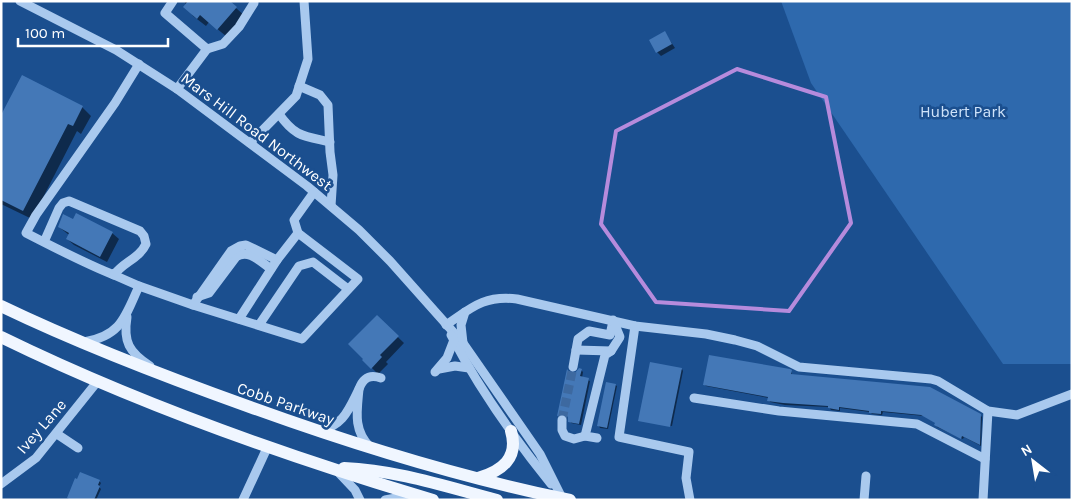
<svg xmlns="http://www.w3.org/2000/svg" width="1073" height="501" font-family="Karla,sans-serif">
	<rect width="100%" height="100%" fill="#1b4f8f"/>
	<path fill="#2e69ad" d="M781 1H1072V364H1003L811 83Z"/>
	<g fill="#0007">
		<path d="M184 1H228L245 16 227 37 209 22 206 26 193 16Z"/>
		<path d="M665 33 675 48 661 56 657 52Z"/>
		<path d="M82 107 91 116 81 134 77 131 32 219 1 204V118Z"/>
		<path d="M59 227 112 233 119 239 107 262 74 245 67 239 69 235Z"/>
		<path d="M377 317 404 343 386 362 388 364 378 374 364 360Z"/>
		<path d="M682 369 683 371 672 426 640 420Z"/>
		<path d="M581 370 583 372 582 378 590 381 581 425 571 423 568 415 560 417 559 416 568 371 572 375Z"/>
		<path d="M791 371 792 375 980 415 982 417 981 446 964 437 963 439 937 427 936 423 924 416 883 412 882 415 872 414 870 412 840 408V411L831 410 829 407 785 405 770 402 769 398 706 386 705 385Z"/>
		<path d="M615 385 617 386 608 429 600 428 599 426Z"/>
		<path d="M99 481 101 483 99 487 101 489 96 500H71Z"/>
	</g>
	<g fill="#4478b7">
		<path d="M188 1H230L237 7 217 30 200 15 197 19 183 7Z"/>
		<path d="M665 31 672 44 656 53 649 40Z"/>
		<path d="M22 75 83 106 73 126 68 124 23 211 1 200V115Z"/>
		<path d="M76 213 113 232 100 257 66 239 69 233 58 227 63 214 73 219Z"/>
		<path d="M377 315 399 336 380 355 382 357 371 369 362 360 363 359 348 344Z"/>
		<path d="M709 355 790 369 792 370 791 374 930 387 981 414 980 445 962 436 961 439 934 425 935 423 921 415 881 411V414L869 413V411L839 407V410L828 408V406L783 403 767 401 768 397 703 385Z"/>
		<path d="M650 362 682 368 670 427 638 421Z"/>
		<path d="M579 368 582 369 580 376 589 378 579 424 568 422V417L565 414 557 416 567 369 569 372 575 373Z"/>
		<path d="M606 382 616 384 607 428 597 426Z"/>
		<path d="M80 472 100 480 98 485 100 486 94 500H71L67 498 75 478 77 479Z"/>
	</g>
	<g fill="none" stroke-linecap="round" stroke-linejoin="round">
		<path stroke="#3d69a0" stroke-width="9" stroke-dasharray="9 4.5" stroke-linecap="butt" d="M562 420 573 367"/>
		<g stroke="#a9c9ee" stroke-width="9">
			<path d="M20 1 116 50 177 89 307 186 359 230 390 261 463 343 540 454 562 498"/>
			<path d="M173 1 165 13 207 49 177 89"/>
			<path d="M207 49 223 44 239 27 254 3V1"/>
			<path d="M299 86 320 95 328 105 330 152 333 175 331 206"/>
			<path d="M279 114C295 137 304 136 330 142"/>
			<path d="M250 143 296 96 308 59 304 1"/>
			<path d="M44 242 59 208 63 203 69 201 140 231 144 236 146 244C139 259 123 262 114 275 84 263 55 248 26 233L36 215 115 103 139 64"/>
			<path d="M114 275 139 286"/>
			<path d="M197 297 209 293 236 257C248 248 261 262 271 269"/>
			<path d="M193 305 231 251 240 246 246 245 277 260"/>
			<path d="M127 317C123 342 129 352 150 366"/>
			<path d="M239 319 277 260 298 233 294 220 314 192"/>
			<path d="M259 325 299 266 313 262 348 289"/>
			<path d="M446 325C471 308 484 295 517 299L635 326 706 334 735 340 757 346 799 367 931 379 938 381 988 411 1017 415 1072 394"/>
			<path d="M635 326 619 437 689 452 686 478 690 500"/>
			<path d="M451 335C478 387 514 438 551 484"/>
			<path d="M84 342C121 336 125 317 139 286L193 305 302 339 358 279 298 233"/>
			<path d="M463 343 461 325 465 312"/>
			<path d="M576 350 611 351"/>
			<path d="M573 367 578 339 589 331 610 335 613 321"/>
			<path d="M439 369 455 366 469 368"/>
			<path d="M435 372 447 358 454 340"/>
			<path d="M359 389C363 378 370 374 381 378"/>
			<path d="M694 398 779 411 917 424 985 459"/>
			<path d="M562 420V430L565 436 574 439 585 436"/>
			<path d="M318 431C343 427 349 409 359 389 357 411 353 430 370 447"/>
			<path d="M57 434 78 448"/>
			<path d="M597 438 585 436 605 355 611 351 620 337 613 320"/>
			<path d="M337 471 355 490 360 500"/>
			<path d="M1 484 36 458 97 382"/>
			<path d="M243 500 267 448"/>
			<path d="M385 500 412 495"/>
			<path d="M864 500 866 476"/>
			<path d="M983 500 988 411"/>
		</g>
		<g stroke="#f0f6ff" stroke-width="12">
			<path d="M1 306C82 345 166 377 250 407 355 445 462 478 570 500"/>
			<path d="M1 337C140 405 285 456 433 500"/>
			<path d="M344 468C396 470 447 487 497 500"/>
			<path d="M478 478C502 471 519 458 511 431"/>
		</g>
	</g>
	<path fill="none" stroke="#b68bdc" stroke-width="4" stroke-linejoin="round" d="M737 69 826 97 851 223 789 311 656 302 601 224 616 131Z"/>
	<g text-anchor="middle" stroke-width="5" stroke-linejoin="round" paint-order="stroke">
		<g font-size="16" fill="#cfe3fa" stroke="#1b4f8f">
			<text x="963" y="117">Hubert Park</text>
		</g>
		<g font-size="16" fill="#fff" stroke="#1b4f8f">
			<text transform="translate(257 131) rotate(37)" y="6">Mars Hill Road Northwest</text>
			<text transform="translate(286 403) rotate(19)" y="6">Cobb Parkway</text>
			<text transform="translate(41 426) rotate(-49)" y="6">Ivey Lane</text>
		</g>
	</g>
	<rect width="1073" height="501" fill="none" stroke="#ffffff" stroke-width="5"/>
	<g transform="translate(1033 461) rotate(329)" stroke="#1b4f8f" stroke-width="4" paint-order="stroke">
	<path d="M0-4L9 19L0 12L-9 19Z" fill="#ffffff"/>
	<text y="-8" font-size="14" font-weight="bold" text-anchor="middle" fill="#ffffff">N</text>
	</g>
	<path d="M18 38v8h150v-8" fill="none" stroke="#ffffff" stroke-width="2.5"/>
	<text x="25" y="38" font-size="15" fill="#ffffff" stroke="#1b4f8f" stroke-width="4" paint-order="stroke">100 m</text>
</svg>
